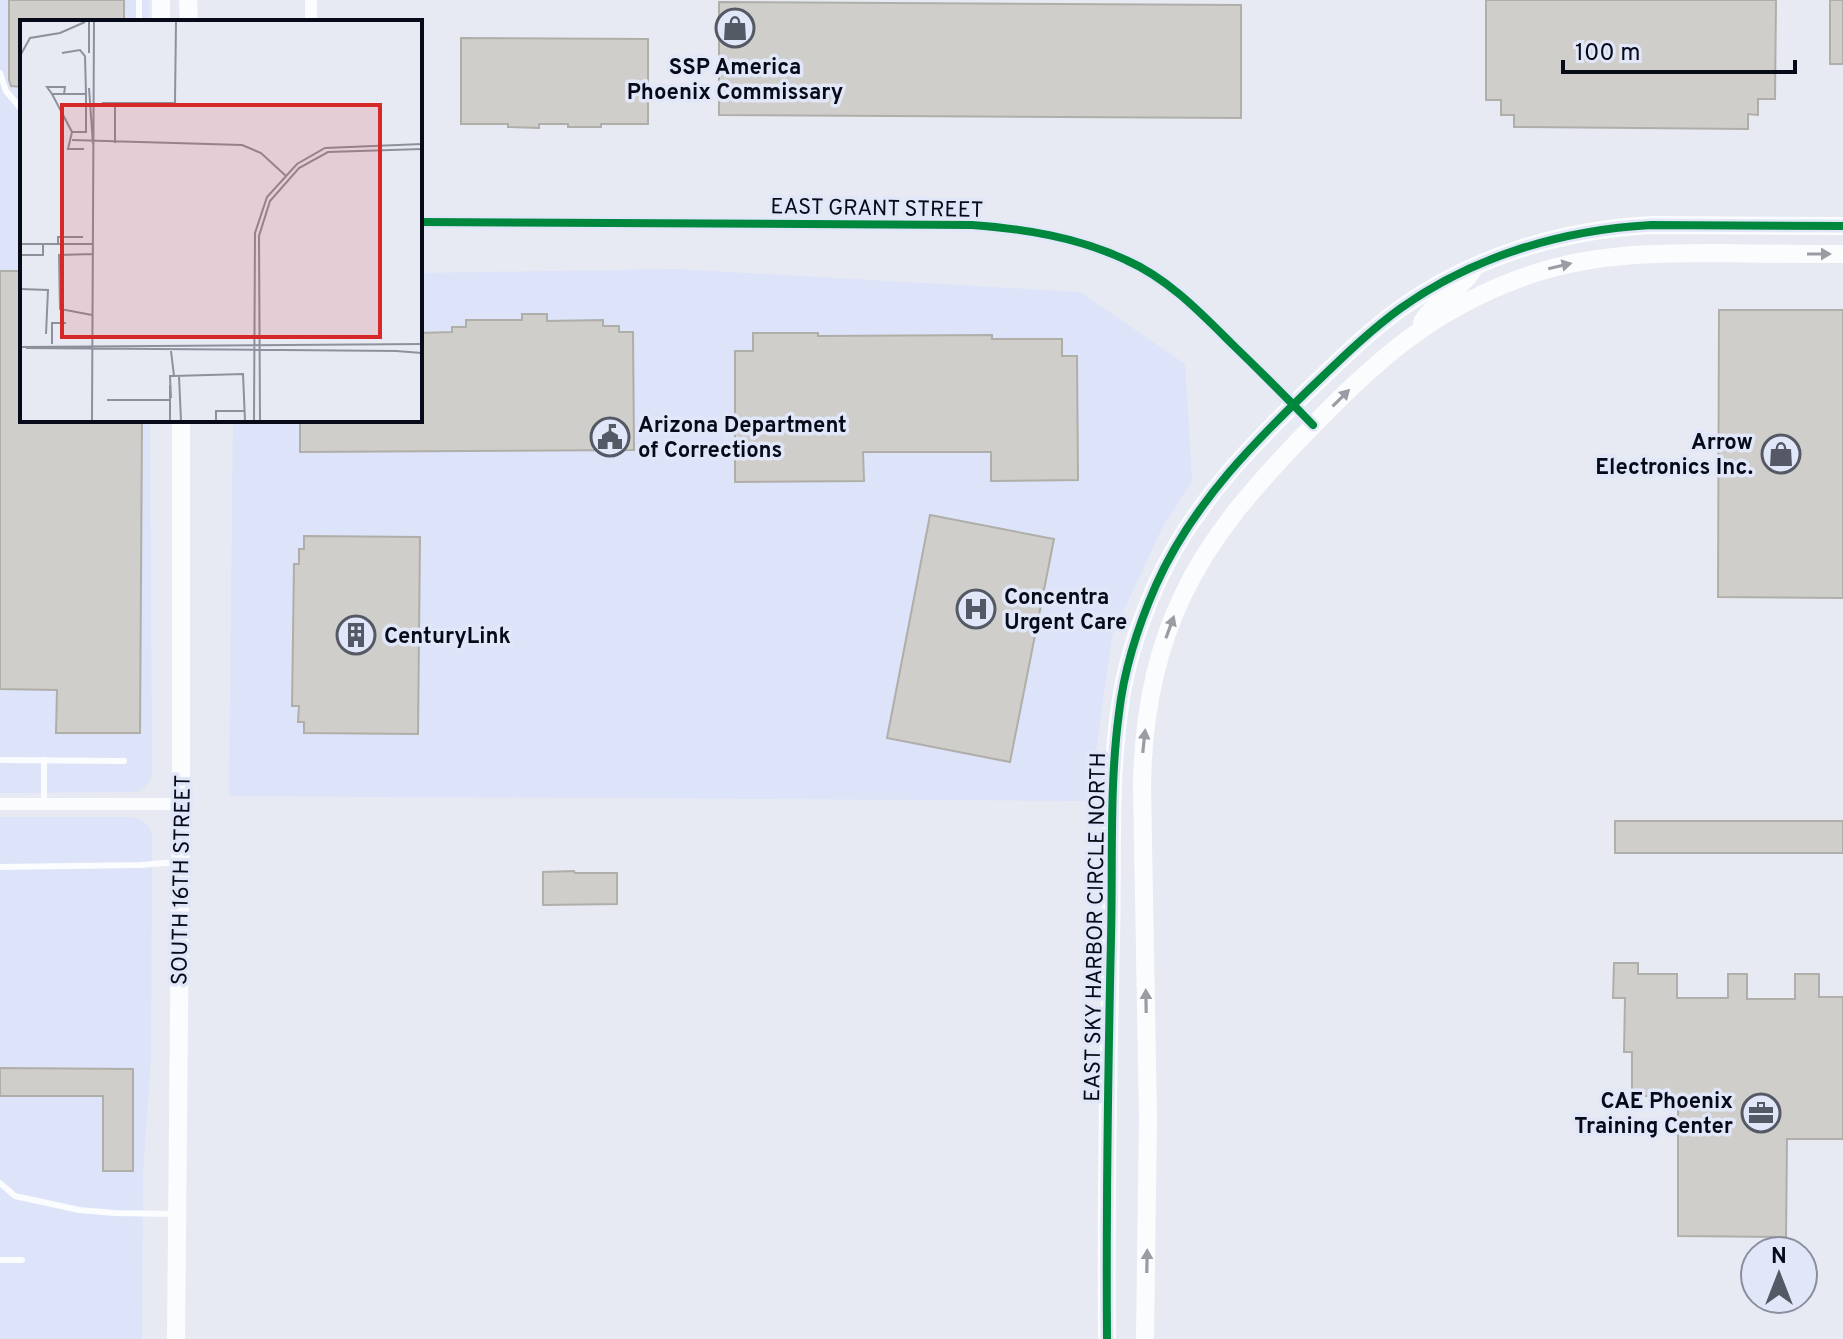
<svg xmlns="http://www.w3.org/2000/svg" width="1843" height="1339" font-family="Overpass,sans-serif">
	<rect width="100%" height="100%" fill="#e7eaf3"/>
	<g fill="#dde3f8">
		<path d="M0 0H149V22H22V420H150L152 776 147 785 138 792 0 793Z"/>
		<path d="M677 269 1080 292 1185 364 1192 481 1162 528 1112 636 1089 801 229 796 233 420H420V273Z"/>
		<path d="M0 817H132L142 820 148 826 152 833 151 1057 143 1172 142 1339H0Z"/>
	</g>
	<g fill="#d0ceca" stroke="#afaea9" stroke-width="2">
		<path d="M9 0H124V22H22V87L11 86 9 80Z"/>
		<path d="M1486 0H1776L1775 99H1758V115L1748 114V129L1514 127V115H1501V100H1486Z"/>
		<rect x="1830" y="0" width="13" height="64"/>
		<path d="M719 2 1241 5V118L719 115Z"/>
		<path d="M461 38 648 39V124H601V127H568V124H539V128L508 127V124H461Z"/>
		<path d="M0 271H22V420H142L140 733H56L57 690 0 689Z"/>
		<path d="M1719 310H1843V598L1718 597Z"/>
		<path d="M522 314H547V321L603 320V326H619V332H633L634 450 300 452V420H420V333L452 332V327H466V320H522Z"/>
		<path d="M753 333H818V336L992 335V339H1062V356H1077L1078 480 991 481V452H863L864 481 735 482V351H753Z"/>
		<path d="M930 515 1054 539 1010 762 887 738Z"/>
		<path d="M304 536 420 537 418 734 304 733V722H298L299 706H292L294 564H299V549H304Z"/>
		<rect x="1615" y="821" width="228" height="32"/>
		<path d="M574 871 575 873H617V904L543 905V872Z"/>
		<path d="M1614 963H1638V974H1677V998H1728V974H1747V999H1795V974H1819V997H1843V1139H1787L1786 1237 1678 1236V1096H1632V1052H1624L1625 998H1613Z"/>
		<path d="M0 1068 133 1069V1171H103V1096H0Z"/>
	</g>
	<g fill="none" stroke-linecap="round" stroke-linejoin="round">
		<g stroke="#fbfcfd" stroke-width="6">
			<path d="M139 22V0"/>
			<path d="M0 73 6 91 22 110"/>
			<path d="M0 760 124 761"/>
			<path d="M44 760V804"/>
			<path d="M0 867 141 865 177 862"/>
			<path d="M0 1183 15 1196 79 1210 114 1213 174 1214"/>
			<path d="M0 1260H22"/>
		</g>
		<g stroke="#fbfcfd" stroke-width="12">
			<path d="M311 22V0"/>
			<path d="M420 222 972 225C1025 229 1077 237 1126 260 1167 278 1199 311 1231 343 1259 370 1286 397 1313 425"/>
			<path d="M0 804H181"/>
		</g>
		<g stroke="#fbfcfd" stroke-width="18">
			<path d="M161 0V22"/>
			<path d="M188 0 189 22"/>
			<path d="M1422 322C1435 300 1460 291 1473 270"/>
			<path d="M176 1339 181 804V420"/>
			<path d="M1107 1339C1106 1205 1108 1072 1111 938 1113 863 1109 787 1119 713 1124 669 1138 626 1156 585 1193 502 1257 439 1321 378 1347 353 1372 329 1401 308 1474 256 1562 230 1651 225L1843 226"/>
			<path d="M1145 1339 1148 1118 1142 785C1143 721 1154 656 1182 597 1211 535 1254 487 1301 438 1375 361 1437 303 1542 271 1601 253 1661 253 1722 253 1762 254 1803 254 1843 254"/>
		</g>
		<g stroke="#e1e7f9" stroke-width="13">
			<g id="cycleway">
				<path d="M420 222 972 225C1025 229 1077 237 1126 260 1167 278 1199 311 1231 343 1259 370 1286 397 1313 425"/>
				<path d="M1107 1339C1106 1205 1108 1072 1111 938 1113 863 1109 787 1119 713 1124 669 1138 626 1156 585 1193 502 1257 439 1321 378 1347 353 1372 329 1401 308 1474 256 1562 230 1651 225L1843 226"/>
			</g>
		</g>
		<use href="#cycleway" stroke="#00873e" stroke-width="8"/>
	</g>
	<defs><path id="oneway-solid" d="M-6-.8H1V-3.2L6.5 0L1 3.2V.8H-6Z" transform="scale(2)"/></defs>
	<g fill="#999ca2">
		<use href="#oneway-solid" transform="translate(1819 254)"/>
		<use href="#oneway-solid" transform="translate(1560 266) rotate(-13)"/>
		<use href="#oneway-solid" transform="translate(1341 398) rotate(-45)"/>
		<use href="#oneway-solid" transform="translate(1170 627) rotate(-70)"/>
		<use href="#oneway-solid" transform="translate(1144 741) rotate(-84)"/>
		<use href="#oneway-solid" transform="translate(1146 1001) rotate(-91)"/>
		<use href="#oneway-solid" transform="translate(1147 1261) rotate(-89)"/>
	</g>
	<defs>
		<g id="shop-ring" transform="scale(2)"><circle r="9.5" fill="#e1e7f9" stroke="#555965" stroke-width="1.5"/><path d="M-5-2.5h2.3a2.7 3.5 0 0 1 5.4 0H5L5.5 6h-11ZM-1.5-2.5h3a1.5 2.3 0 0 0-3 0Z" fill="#555965"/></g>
		<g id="civic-ring" transform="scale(2)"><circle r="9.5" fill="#e1e7f9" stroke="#555965" stroke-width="1.5"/><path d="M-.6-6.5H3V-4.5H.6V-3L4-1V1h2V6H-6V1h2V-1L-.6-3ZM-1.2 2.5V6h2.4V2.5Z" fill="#555965"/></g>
		<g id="hospital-ring" transform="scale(2)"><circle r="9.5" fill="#e1e7f9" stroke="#555965" stroke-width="1.5"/><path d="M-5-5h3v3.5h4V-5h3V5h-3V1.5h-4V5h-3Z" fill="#555965"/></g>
		<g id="building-ring" transform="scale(2)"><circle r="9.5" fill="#e1e7f9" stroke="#555965" stroke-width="1.5"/><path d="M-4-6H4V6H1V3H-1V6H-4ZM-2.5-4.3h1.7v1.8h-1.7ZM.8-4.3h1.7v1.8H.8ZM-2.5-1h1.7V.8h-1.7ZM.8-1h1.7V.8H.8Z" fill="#555965"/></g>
		<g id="office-ring" transform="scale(2)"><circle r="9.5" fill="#e1e7f9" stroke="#555965" stroke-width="1.5"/><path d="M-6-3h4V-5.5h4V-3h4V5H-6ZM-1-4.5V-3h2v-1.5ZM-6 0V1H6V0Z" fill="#555965"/></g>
	</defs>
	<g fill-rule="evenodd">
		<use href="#shop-ring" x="735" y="28"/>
		<use href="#civic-ring" x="610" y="437"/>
		<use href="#shop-ring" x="1781" y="454"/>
		<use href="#hospital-ring" x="976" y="609"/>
		<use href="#building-ring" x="356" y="635"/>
		<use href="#office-ring" x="1761" y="1113"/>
	</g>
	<g text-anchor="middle" stroke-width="7" stroke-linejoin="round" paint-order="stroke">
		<g font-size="22" font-weight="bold" fill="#070b19" stroke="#e1e7f9" text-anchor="start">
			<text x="735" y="74" text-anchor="middle">SSP America<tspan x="735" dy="25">Phoenix Commissary</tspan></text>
			<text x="638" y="432">Arizona Department<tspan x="638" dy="25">of Corrections</tspan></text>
			<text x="1753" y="449" text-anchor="end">Arrow<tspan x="1753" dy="25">Electronics Inc.</tspan></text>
			<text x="1004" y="604">Concentra<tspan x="1004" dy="25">Urgent Care</tspan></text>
			<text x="384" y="643">CenturyLink</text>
			<text x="1733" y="1108" text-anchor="end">CAE Phoenix<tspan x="1733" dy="25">Training Center</tspan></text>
		</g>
		<g font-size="22" fill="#070b19" stroke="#e1e7f9">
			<text transform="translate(877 207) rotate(1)" y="8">EAST GRANT STREET</text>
			<text transform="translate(180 880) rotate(-89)" y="8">SOUTH 16TH STREET</text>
			<text transform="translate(1094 927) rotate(-89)" y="8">EAST SKY HARBOR CIRCLE NORTH</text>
		</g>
	</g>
	<g transform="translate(20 20)">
		<rect width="402" height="402" fill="#e7eaf3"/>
		<path fill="none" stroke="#8d919c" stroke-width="2" d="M42 33 60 30 65 36 66 74M69 33V1M0 36 10 18 40 13 65 2M69 68 73 124M32 74 27 67H45L44 74M82 83H155L156 1M52 112H66V74H32L52 112 48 129H64M52 120 222 125 241 133 266 156M95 123V83M0 224H73M38 224V217H63M0 235H23V224M0 269 28 270 26 314M72 295 40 289 39 235 73 234M32 324V303H46M0 327 402 324M6 328 378 331M151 331 154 356 223 354 225 401M376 331 402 333M159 356 161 401M151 378 150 356H154M87 380H150M72 401 74 1M150 401V365M196 401V391H225M234 401 235 213 247 177 277 144 305 128 402 124M240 401 239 216 250 181 279 148 308 132 402 129"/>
		<path fill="#d62828" fill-opacity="0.15" stroke="#d62828" stroke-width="4" d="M42 85H360V317H42Z"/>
		<rect width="402" height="402" fill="none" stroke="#070b19" stroke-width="4"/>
	</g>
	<g transform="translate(1779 1275)"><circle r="38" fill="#e1e7f9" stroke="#8a8f9f" stroke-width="2"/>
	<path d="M0-6L14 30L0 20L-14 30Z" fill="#555965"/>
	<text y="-12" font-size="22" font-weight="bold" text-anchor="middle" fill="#070b19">N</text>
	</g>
	<path d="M1563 60v12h232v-12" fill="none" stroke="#070b19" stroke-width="4"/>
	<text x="1575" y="60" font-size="24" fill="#070b19" stroke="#e1e7f9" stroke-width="6" paint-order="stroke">100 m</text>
</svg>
